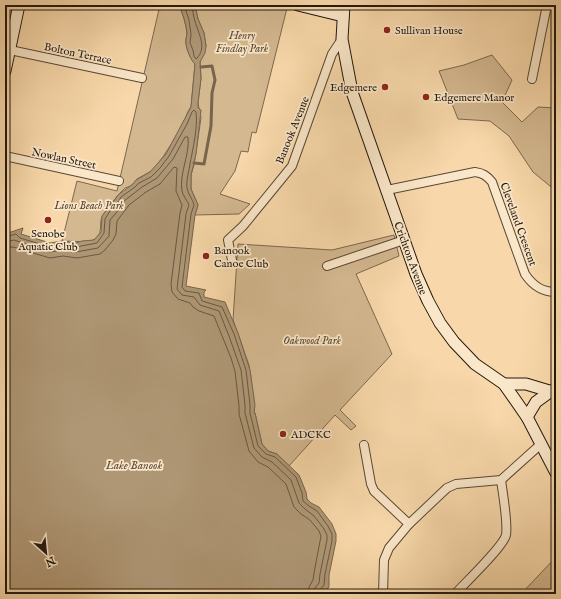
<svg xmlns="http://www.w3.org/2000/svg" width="561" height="599" font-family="'IM FELL English',serif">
	<rect width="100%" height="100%" fill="#f8d8aa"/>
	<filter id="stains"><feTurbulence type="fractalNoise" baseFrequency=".005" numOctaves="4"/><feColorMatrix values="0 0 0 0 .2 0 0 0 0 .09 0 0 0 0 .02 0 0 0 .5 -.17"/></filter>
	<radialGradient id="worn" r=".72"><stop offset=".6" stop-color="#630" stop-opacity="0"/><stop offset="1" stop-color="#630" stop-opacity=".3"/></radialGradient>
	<g fill="#d4b890" stroke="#7b6850">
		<path d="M160 5H179C183 14 186 24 187 33 187 37 185 40 186 43 186 48 191 60 195 64L191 107C187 111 186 118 183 123 175 138 167 152 157 165 151 173 145 174 137 179 134 182 136 181 133 184 131 186 128 187 125 188 118 194 113 202 107 209 105 212 102 216 101 220 100 227 102 234 95 239 90 243 69 241 62 241L77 181 117 191Z"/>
		<path d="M195 5H342L341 21 287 8 256 133 252 132 248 152 241 151 235 171 220 194 250 204 239 214 195 215 198 205 191 189V175L194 165 201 118 198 103 201 78 200 62 206 46 204 33 198 19Z"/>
		<path d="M492 55 512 80 502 102 522 122 538 107 556 108V191L533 172 509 136 490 121 458 119 439 71 464 65Z"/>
		<path d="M394 235 399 256 356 274 392 354 340 410 356 426 351 430 335 415 289 466 277 454 268 451 262 444 255 413H254L253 395 249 365 233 320 238 244 332 250Z"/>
		<path d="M556 557V594H521Z"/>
	</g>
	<path fill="#af9775" stroke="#77654c" d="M179 5H195L198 19 204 33 206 46 205 53 200 62 201 78 198 103V108L201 110 196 154 191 175V189L198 205 195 215 186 286 206 290 204 292V297L225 302 238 333 250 370 255 405 254 413H255L262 444 268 451 277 454 299 475 306 492 307 499 311 503 319 507 332 524 336 534V541L329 575V587L324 592V594H5V234L23 228 21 234 50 243 62 241 76 243 82 241 94 240 101 232 102 216 114 201 118 195 133 184 136 180 150 172 166 154 191 107 195 64C191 61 186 48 186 43 185 40 187 37 187 33 186 24 183 14 179 5Z"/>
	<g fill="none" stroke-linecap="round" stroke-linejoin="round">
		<g stroke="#685842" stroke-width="1">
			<path d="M184 5 189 20 191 34 190 43 193 50 194 56 196 59C208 48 198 33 195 21 193 16 193 10 192 5"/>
			<path d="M5 237 16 234 20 238 50 247 62 245 76 247 97 243 104 233 105 219 110 211 118 203 121 197 135 187 139 183 151 177 160 168 169 156 187 124 192 112 194 110 196 112C198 127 193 148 190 164 189 172 186 180 187 188 188 195 193 199 194 205L191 214 182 287 185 291 199 293 202 301 222 307 234 334 246 370 250 405V413L258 446 266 454 275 457 296 477 302 493 303 501 309 506 317 511 328 526 332 534V541L325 574 324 585 320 590V594"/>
			<path d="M5 242 14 240 50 252 63 250 76 252 98 248 109 236 110 220 122 206 124 201 142 187 157 178 173 159 185 137H188C190 155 179 173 182 191 183 196 187 200 189 205L186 214 177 289 182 295 194 297 200 305 219 311 229 336 241 370 245 405V413L254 448 262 457 272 462 291 480 299 503 306 510 313 515 318 521 324 529 327 535V540L320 574 319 583 315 588V594"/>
			<path d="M5 248 13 247 50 258 63 256 77 258 100 254 105 250 113 240 116 234 117 221 129 205 146 192 160 184 174 167 177 168 176 191 182 205 180 213 171 284 172 292 178 299 190 303 193 307 199 311 214 316 231 358 235 371 239 406V414L249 451 258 462 268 467 286 484 294 507 301 514 310 520 319 531 321 536 314 573 313 580 309 587V594"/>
		</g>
		<path stroke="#77654c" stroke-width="3" d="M194 163 204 164 211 126 212 93 215 80 212 66 201 67"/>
		<g stroke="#584936" stroke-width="10">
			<g id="street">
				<path d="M10 50 142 78"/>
				<path d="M532 79 547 5"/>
				<path d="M5 156 119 181"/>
				<path d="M387 190 475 172C483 173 487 176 492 182L525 274C533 286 542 292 556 292"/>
				<path d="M232 260 228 240 243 226 292 166 332 54 342 39"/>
				<path d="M327 266 404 240"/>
				<path d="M364 445 371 484 374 491 409 524"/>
				<path d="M383 594 384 560 389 548 409 524 447 488 456 484 501 480 541 444"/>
				<path d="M455 594C465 583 503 547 506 535 508 522 503 495 501 480"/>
			</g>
		</g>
		<g stroke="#22190f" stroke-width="13">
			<g id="secondary">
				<path d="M298 5 343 16"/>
				<path d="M344 5 342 39 352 92 416 274 428 301 440 323 454 342 475 364 504 384 527 417 556 473"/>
				<path d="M5 71 19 5"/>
				<path d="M504 384H526L556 393"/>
				<path d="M527 417 536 402 551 391"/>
			</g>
		</g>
		<use href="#street" stroke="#fae6c8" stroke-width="8"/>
		<use href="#secondary" stroke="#fae6c8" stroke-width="11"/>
	</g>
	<g fill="#8f2418" stroke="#fae6c8" stroke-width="1.5">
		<circle cx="387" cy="30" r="4"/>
		<circle cx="385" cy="87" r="4"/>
		<circle cx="426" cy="97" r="4"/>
		<circle cx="48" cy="220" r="4"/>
		<circle cx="206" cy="256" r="4"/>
		<circle cx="283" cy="434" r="4"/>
	</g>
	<g text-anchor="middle" stroke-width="3.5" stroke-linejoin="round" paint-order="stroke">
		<g font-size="11" fill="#22190f" stroke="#fae6c8" text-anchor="start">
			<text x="395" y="34">Sullivan House</text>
			<text x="377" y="91" text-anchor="end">Edgemere</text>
			<text x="434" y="101">Edgemere Manor</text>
			<text x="48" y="237" text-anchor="middle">Senobe<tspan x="48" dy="13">Aquatic Club</tspan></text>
			<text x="214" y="254">Banook<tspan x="214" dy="13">Canoe Club</tspan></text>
			<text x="291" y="438">ADCKC</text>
		</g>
		<g font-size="11" font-style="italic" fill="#574936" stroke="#fae6c8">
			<text x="242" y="39">Henry<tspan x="242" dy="13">Findlay Park</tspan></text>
			<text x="89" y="209">Lions Beach Park</text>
			<text x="312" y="344">Oakwood Park</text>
		</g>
		<g font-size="11" fill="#22190f" stroke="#fae6c8">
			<text transform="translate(78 53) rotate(12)" y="4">Bolton Terrace</text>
			<text transform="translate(292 130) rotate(-68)" y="4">Banook Avenue</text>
			<text transform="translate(64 158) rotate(12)" y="4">Nowlan Street</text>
			<text transform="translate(519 224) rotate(70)" y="4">Cleveland Crescent</text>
			<text transform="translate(411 258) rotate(70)" y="4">Crichton Avenue</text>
		</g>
		<g font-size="12" font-style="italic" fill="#5a4b38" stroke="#fae6c8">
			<text x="134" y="469">Lake Banook</text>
		</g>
	</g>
	<rect width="561" height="599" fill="none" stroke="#f8d8aa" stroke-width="20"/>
	<rect x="6" y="6" width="549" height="587" fill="none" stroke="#22190f" stroke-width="2"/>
	<rect x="10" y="10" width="541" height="579" fill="none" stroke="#22190f"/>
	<g transform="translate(46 553) rotate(153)" stroke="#fae6c8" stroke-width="3" paint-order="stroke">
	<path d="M0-3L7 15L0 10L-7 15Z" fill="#22190f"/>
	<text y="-6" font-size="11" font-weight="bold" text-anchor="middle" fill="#22190f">N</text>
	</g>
	<rect width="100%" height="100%" filter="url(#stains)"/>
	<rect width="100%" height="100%" fill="url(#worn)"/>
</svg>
